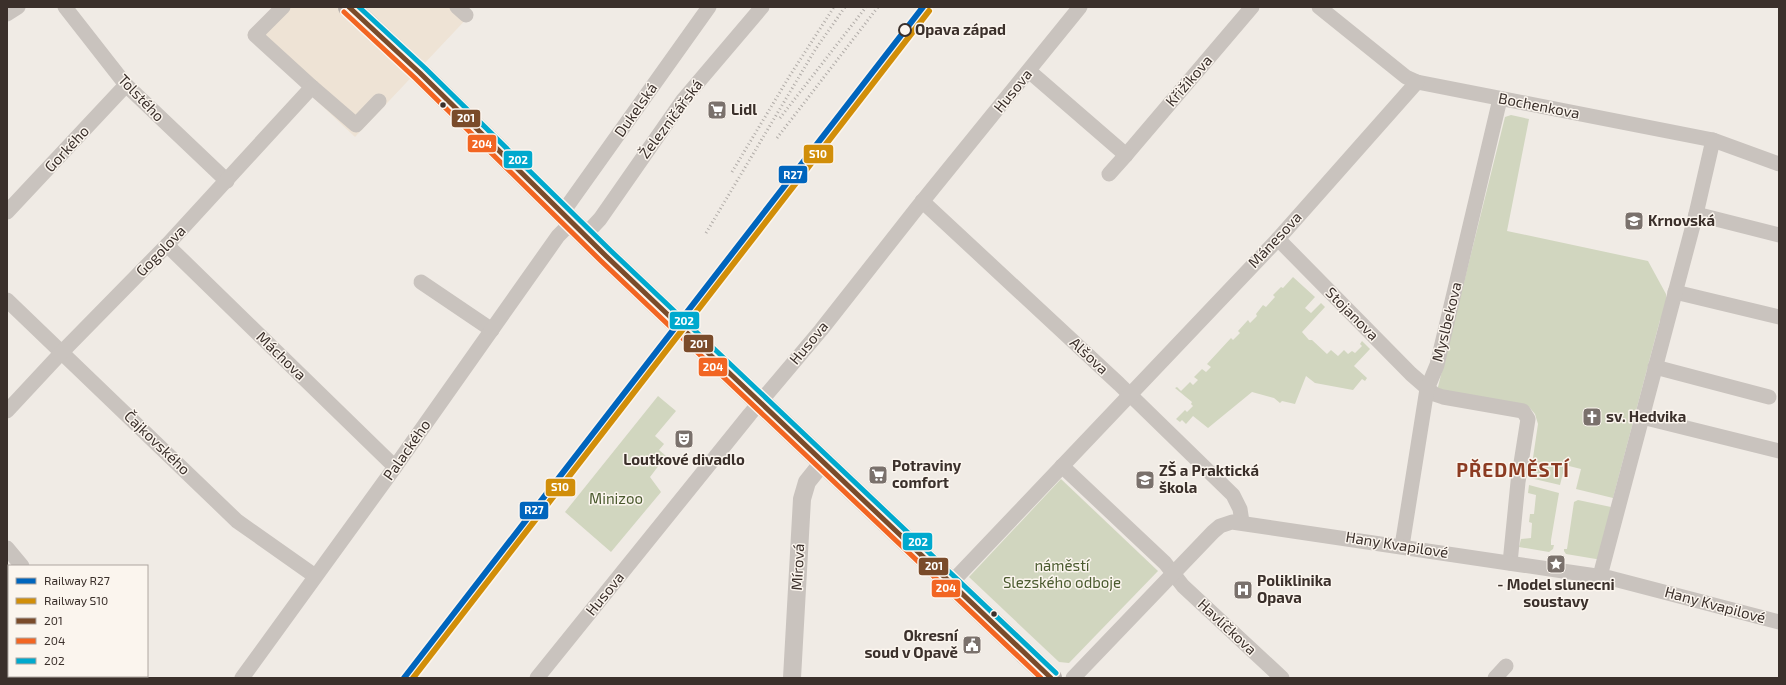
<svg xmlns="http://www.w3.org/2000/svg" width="1786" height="685" font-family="'Exo 2',sans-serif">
	<rect width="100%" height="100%" fill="#f0ebe5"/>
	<g fill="#d1d6bf">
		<path d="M1511 115 1529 119 1507 231 1648 261 1666 294 1668 321 1660 320 1613 498 1576 489 1581 469 1565 465 1560 485 1530 478 1538 424 1535 414 1529 407 1437 391 1505 117Z"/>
		<path d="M1293 277 1315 297 1305 308 1311 313 1321 303 1325 307 1302 332 1309 340H1312L1327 354 1331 350 1338 356 1344 350 1348 354 1352 351 1355 353 1362 346 1360 344 1362 341 1370 349 1354 366 1367 378 1365 381 1362 379 1353 390 1315 383 1306 376 1295 404 1282 401 1280 403 1274 398 1252 392 1208 428 1193 416 1186 424 1182 420 1180 422 1176 419 1185 410 1187 412 1193 406 1191 404 1192 402 1175 388 1177 387 1181 391 1190 382 1193 385 1198 380 1194 377 1202 369 1206 372 1211 367 1207 364 1231 338 1233 340 1240 333 1238 331 1248 320 1250 323 1257 316 1256 314 1263 305 1266 307 1275 297 1273 295 1281 287 1283 288Z"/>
		<path d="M658 396 676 411 655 436 664 444 659 450 666 456 650 477 661 492 611 552 565 512Z"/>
		<path d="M1061 479 1158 571 1069 663 1059 662 969 577Z"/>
		<path d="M1529 485 1559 493 1551 540V545H1554L1553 549 1549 552 1519 547 1521 539 1531 538 1532 523 1529 522 1530 514H1534L1536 495 1528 493Z"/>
		<path d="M1578 500 1611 507 1602 560 1566 554 1564 551V549H1567L1574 502Z"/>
	</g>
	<path fill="#eee3d5" d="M275 7H466L472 13 355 137 247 35Z"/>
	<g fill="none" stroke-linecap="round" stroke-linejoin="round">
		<g stroke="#c9c3be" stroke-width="15">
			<path d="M65 7 126 85 227 181"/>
			<path d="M283 7 255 35 312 87 356 125 379 101"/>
			<path d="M457 7 466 15"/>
			<path d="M1319 7 1406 77 1417 82 1713 140 1779 164"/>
			<path d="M7 14 18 7"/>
			<path d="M1029 71 1126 155 1252 7"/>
			<path d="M1109 174 1126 155"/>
			<path d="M922 201 1119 384 1233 495 1240 509 1242 522"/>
			<path d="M7 212 126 85"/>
			<path d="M563 212 709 7"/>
			<path d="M1696 214 1779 235"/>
			<path d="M585 235 600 219 683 100 762 7"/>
			<path d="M1278 239 1411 374 1434 394 1443 397 1523 411 1528 419 1518 482 1510 563"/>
			<path d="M167 245 395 467"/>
			<path d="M421 282 492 330"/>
			<path d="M1675 292 1779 317"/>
			<path d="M7 300 237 521 315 576"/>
			<path d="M1655 367 1769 397"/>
			<path d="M7 411 62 352 167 245 312 87"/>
			<path d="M1642 417 1779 451"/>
			<path d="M1062 466 1165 563 1183 586 1282 678"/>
			<path d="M1402 546 1427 389 1437 365 1500 99"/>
			<path d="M7 548 22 566"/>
			<path d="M1600 576 1696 214 1713 140"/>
			<path d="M951 583 1278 239 1417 82"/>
			<path d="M114 676 116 678"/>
			<path d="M242 678 395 467 558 236 572 222"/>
			<path d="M537 678 750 414 821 330 917 208 1080 7"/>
			<path d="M1073 678 1213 532 1220 526 1232 522 1610 578 1779 622"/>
			<path d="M1495 678 1506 666"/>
		</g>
		<path stroke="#c9c3be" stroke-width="18" d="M792 678 802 499 807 482 823 462"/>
		<path stroke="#b8b1ad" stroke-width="22" d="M349 7 420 73 606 256 1051 678"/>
		<g stroke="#b1aca8" stroke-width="3" stroke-dasharray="1 3" stroke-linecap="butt">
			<path d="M780 118 866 7"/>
			<path d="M777 138 878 7"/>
			<path d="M732 172 789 77 834 7"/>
			<path d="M706 233 815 50 845 7"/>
		</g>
		<g stroke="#fbf5ee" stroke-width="8">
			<path id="bus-1" d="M349 7 420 73 606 256 1051 678"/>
		</g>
		<g stroke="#fbf5ee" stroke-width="8">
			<path id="bus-2" d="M344 12 415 78 601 261 1041 678"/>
		</g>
		<g stroke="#fbf5ee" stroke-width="8">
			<path id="bus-3" d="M359 7 425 68 611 251 1056 673"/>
		</g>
		<use href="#bus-1" stroke="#7a4b2a" stroke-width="5"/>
		<use href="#bus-2" stroke="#f26522" stroke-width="5"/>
		<use href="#bus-3" stroke="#00a9ce" stroke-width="5"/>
		<g stroke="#fbf5ee" stroke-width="9">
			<path id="rail-1" d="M404 678 923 7"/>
		</g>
		<g stroke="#fbf5ee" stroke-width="9">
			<path id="rail-2" d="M413 678 929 11"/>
		</g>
		<use href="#rail-1" stroke="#0065bd" stroke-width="6"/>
		<use href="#rail-2" stroke="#d18e09" stroke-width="6"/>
	</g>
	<defs>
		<g id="supermarket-square" transform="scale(1)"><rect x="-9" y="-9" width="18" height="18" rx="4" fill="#7a716c" stroke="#fbf5ee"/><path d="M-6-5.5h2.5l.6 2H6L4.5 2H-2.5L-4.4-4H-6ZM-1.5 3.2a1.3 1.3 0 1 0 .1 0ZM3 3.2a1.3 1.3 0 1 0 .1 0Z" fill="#fff"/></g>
		<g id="school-square" transform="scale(1)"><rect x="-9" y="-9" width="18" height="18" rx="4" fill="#7a716c" stroke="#fbf5ee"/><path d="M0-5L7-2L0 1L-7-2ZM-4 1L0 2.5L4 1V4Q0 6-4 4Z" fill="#fff"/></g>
		<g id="church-square" transform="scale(1)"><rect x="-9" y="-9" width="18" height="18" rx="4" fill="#7a716c" stroke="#fbf5ee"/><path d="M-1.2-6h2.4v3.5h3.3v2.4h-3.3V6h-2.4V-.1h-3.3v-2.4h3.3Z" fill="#fff"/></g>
		<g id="theatre-square" transform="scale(1)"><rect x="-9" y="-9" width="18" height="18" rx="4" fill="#7a716c" stroke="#fbf5ee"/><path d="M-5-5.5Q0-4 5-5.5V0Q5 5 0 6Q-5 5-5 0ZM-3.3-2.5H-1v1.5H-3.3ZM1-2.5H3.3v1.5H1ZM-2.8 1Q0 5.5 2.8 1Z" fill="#fff"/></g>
		<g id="sight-square" transform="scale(1)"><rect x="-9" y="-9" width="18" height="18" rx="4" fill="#7a716c" stroke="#fbf5ee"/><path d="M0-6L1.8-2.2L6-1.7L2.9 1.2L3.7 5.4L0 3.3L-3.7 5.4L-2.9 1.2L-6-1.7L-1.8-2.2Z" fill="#fff"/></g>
		<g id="hospital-square" transform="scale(1)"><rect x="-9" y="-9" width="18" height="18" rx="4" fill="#7a716c" stroke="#fbf5ee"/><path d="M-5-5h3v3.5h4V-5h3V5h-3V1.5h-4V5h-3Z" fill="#fff"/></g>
		<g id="civic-square" transform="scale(1)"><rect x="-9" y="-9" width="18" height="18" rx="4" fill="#7a716c" stroke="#fbf5ee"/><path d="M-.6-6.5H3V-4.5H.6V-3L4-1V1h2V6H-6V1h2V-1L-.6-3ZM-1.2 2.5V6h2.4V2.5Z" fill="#fff"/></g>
	</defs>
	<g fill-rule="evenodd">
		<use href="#supermarket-square" x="717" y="110"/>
		<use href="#school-square" x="1634" y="221"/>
		<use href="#church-square" x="1592" y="417"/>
		<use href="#theatre-square" x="684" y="439"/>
		<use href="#supermarket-square" x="878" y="475"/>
		<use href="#school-square" x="1145" y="480"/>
		<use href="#sight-square" x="1556" y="564"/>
		<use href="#hospital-square" x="1243" y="590"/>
		<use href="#civic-square" x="972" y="645"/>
	</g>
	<circle fill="#fbf5ee" stroke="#3b302b" stroke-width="2" cx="905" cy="30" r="6"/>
	<g fill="#3b302b" stroke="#fbf5ee" stroke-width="1.5">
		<circle cx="443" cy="105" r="3.5"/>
		<circle cx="994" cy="614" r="3.5"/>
	</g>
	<g text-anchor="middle" stroke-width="3" stroke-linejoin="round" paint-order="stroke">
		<g font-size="15" font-weight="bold" fill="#3b302b" stroke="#fbf5ee" text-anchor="start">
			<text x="915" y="35">Opava západ</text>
		</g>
		<g font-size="15" fill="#3b302b" stroke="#fbf5ee">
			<text transform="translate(1189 81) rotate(-49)" y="5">Křižíkova</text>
			<text transform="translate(1013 91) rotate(-51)" y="5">Husova</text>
			<text transform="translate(141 98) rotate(46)" y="5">Tolstého</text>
			<text transform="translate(1539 106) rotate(11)" y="5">Bochenkova</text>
			<text transform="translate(636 110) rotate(-55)" y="5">Dukelská</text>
			<text transform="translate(671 119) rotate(-53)" y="5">Železničářská</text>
			<text transform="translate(67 149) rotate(-47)" y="5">Gorkého</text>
			<text transform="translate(1275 240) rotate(-47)" y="5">Mánesova</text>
			<text transform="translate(161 251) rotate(-46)" y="5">Gogolova</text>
			<text transform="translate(1352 314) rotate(45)" y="5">Stojanova</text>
			<text transform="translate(1447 322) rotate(-76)" y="5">Myslbekova</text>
			<text transform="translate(809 343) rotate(-50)" y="5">Husova</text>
			<text transform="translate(281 356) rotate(44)" y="5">Máchova</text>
			<text transform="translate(1089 356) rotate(43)" y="5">Alšova</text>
			<text transform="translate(157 443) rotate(44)" y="5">Čajkovského</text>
			<text transform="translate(407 450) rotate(-55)" y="5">Palackého</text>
			<text transform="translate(1397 545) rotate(9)" y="5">Hany Kvapilové</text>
			<text transform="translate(798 567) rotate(-87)" y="5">Mírová</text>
			<text transform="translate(605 594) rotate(-51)" y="5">Husova</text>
			<text transform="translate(1715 605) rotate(15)" y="5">Hany Kvapilové</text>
			<text transform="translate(1227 627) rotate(43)" y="5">Havlíčkova</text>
		</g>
		<g font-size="15" font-weight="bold" fill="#3b302b" stroke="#fbf5ee" text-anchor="start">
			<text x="731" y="115">Lidl</text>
			<text x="1648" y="226">Krnovská</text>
			<text x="1606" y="422">sv. Hedvika</text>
			<text x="684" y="465" text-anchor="middle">Loutkové divadlo</text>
			<text x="892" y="471">Potraviny<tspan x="892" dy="17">comfort</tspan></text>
			<text x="1159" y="476">ZŠ a Praktická<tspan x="1159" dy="17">škola</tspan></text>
			<text x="1257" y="586">Poliklinika<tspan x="1257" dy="17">Opava</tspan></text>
			<text x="1556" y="590" text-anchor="middle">- Model slunecni<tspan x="1556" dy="17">soustavy</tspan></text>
			<text x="958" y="641" text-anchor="end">Okresní<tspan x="958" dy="17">soud v Opavě</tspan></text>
		</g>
		<g font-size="15" fill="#4a5a2e" stroke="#fbf5ee">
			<text x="616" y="504">Minizoo</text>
			<text x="1062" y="571">náměstí<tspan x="1062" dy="17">Slezského odboje</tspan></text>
		</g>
		<g font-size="19" font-weight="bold" letter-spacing="1" fill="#8c3b22" stroke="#fbf5ee">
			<text x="1513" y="477">PŘEDMĚSTÍ</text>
		</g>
	</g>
	<g stroke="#fbf5ee" stroke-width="1.5">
		<rect x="451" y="109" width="30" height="19" rx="4" fill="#7a4b2a"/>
		<rect x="467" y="134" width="30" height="19" rx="4" fill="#f26522"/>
		<rect x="803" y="144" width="31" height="20" rx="4" fill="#d18e09"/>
		<rect x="503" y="150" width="30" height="19" rx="4" fill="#00a9ce"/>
		<rect x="778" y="165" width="30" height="19" rx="4" fill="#0065bd"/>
		<rect x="669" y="311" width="31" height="19" rx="4" fill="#00a9ce"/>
		<rect x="683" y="334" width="31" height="19" rx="4" fill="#7a4b2a"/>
		<rect x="698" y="357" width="30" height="20" rx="4" fill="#f26522"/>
		<rect x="545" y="478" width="31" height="19" rx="4" fill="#d18e09"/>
		<rect x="519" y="501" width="30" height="19" rx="4" fill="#0065bd"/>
		<rect x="902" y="532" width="31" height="19" rx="4" fill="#00a9ce"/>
		<rect x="918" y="557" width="31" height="19" rx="4" fill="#7a4b2a"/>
		<rect x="931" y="579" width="30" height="19" rx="4" fill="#f26522"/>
	</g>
	<g font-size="11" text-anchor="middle" font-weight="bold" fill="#fff">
		<text x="466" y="122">201</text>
		<text x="482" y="148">204</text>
		<text x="818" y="158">S10</text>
		<text x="518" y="164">202</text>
		<text x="793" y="179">R27</text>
		<text x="684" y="325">202</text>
		<text x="699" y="348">201</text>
		<text x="713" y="371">204</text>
		<text x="560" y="491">S10</text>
		<text x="534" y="514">R27</text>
		<text x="918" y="546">202</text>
		<text x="934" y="570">201</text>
		<text x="946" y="592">204</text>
	</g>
	<rect width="1786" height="685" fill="none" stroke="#3b302b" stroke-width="16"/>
	<rect x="8" y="565" width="140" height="112" fill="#fbf5ee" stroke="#aea6a0"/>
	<rect x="16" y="578" width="20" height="6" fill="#0065bd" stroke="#aea6a0"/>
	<text x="44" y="585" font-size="12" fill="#3b302b">Railway R27</text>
	<rect x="16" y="598" width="20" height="6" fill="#d18e09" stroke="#aea6a0"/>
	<text x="44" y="605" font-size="12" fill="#3b302b">Railway S10</text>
	<rect x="16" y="618" width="20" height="6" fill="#7a4b2a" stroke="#aea6a0"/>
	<text x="44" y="625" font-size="12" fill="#3b302b">201</text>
	<rect x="16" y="638" width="20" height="6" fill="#f26522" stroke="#aea6a0"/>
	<text x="44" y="645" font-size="12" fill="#3b302b">204</text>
	<rect x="16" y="658" width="20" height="6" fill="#00a9ce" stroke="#aea6a0"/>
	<text x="44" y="665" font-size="12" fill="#3b302b">202</text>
</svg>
